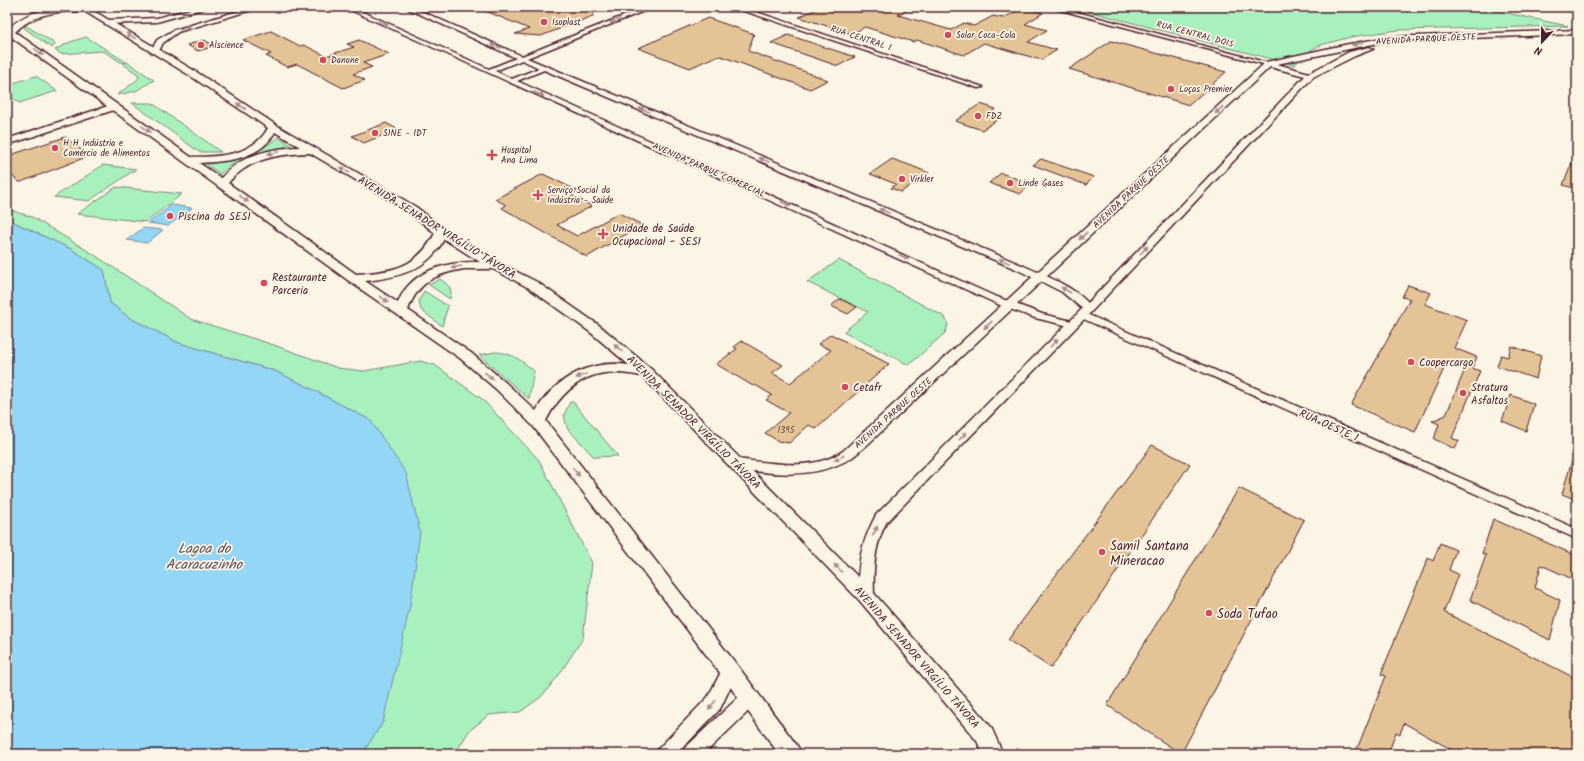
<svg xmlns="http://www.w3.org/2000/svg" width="1584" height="761" font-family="Kalam,sans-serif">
	<rect width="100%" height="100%" fill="#fcf5e5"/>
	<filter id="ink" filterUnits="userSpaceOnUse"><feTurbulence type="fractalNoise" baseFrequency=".025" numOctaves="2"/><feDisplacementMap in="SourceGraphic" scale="8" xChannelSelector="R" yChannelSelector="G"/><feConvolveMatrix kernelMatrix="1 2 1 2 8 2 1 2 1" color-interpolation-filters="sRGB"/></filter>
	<g filter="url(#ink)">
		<g fill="#a8f1bf" stroke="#798875">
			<path d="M1072 7H1478L1568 26 1398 30 1351 37 1321 45 1311 50 1294 65Z"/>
			<path d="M25 25 54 43 55 45 52 48 24 28Z"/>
			<path d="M86 37 88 38 126 62 122 63 105 52 101 51 61 54 55 50 70 42Z"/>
			<path d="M127 62 154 80 136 91 117 95 138 79 139 75 123 64Z"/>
			<path d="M36 76 57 91 19 103 7 93V85Z"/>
			<path d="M132 103H152L221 152H199Z"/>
			<path d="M278 137 292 146C266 149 239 156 220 174L206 164C233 161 257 155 278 137Z"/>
			<path d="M103 165 136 169 89 201 54 197Z"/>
			<path d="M116 187 182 194 146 222 77 214Z"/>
			<path d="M7 209 32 217 93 254 191 319 274 345 338 368 364 371 420 361 435 365 482 399 539 460 592 563 583 638 559 675 541 697 520 712 489 715 469 731 455 754H362L383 722 370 420 306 386 275 371 179 343 130 318 110 303 104 270 71 249 7 219Z"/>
			<path d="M839 260 945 317 948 325 945 333 909 365 843 332 868 312 807 282Z"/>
			<path d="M440 279C449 285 453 289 450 299L429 285Z"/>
			<path d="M424 291 448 306 442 326 421 310 419 301Z"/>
			<path d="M496 352C513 353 522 361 534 371L529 399 479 355Z"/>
			<path d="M570 402H573L618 456 594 457 567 428 564 415Z"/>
		</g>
		<g fill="#94d6f6" stroke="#768da5">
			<path d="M172 205 192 208 168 226 148 223Z"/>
			<path d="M7 219 71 249 104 270 110 303 130 318 179 343 275 371 306 386 370 420 406 473 420 532 410 606 383 722 362 754H7Z"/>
			<path d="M143 228 163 230 147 243 127 240Z"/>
		</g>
		<g fill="#e4c496" stroke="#4a1f2b">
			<path d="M476 7 501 8 595 7 593 16 541 36 515 34 529 29Z"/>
			<path d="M821 7H914L898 15 951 30 964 23 974 26 993 16 1003 18 1023 8 1043 13 1025 24 1047 30 1028 42 1057 50 1041 60 984 43 964 55 917 40 913 42 865 27 852 34 799 17Z"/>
			<path d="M708 18 754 34 748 51 828 80 810 89 721 56 712 58 690 68 638 48Z"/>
			<path d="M271 31 300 46 304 45 326 56 354 47 347 44 359 40 389 54 363 63 372 67 353 74 365 80 343 88 297 64 287 67 266 56 271 54 243 40Z"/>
			<path d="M788 35 855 57 838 66 771 43Z"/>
			<path d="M204 40 215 46 198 51 187 45Z"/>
			<path d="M1111 41 1226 72 1189 105 1069 69Z"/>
			<path d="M980 104 996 109 989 114 1000 118 982 130 955 121Z"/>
			<path d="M386 123 397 129 364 143 352 136Z"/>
			<path d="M65 137 89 156 21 182H19L7 171V156Z"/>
			<path d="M1577 150V189L1563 185Z"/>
			<path d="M892 159 912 166 929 173 901 192 891 188 896 184 870 174Z"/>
			<path d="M1041 159 1094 177 1086 185 1033 165Z"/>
			<path d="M1001 173 1031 184 1020 194 989 183Z"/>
			<path d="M543 174 578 191 571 195 592 206 557 225 577 236 619 213 642 225 587 257 502 208 506 205 495 199Z"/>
			<path d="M1408 285 1431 293 1425 304 1467 320 1454 348 1477 357 1472 368 1480 371 1452 438 1459 441 1455 449 1434 439 1439 424 1432 421 1446 415 1466 367 1448 360 1415 432 1351 405 1410 299 1402 297Z"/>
			<path d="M840 299 857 307 848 314 831 306Z"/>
			<path d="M831 334 889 364 816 429 809 425 789 443 778 441 765 433 789 413 766 400 772 395 755 385 753 386 716 364 737 349 734 347 742 341 783 365 772 373 790 383 831 350 818 344Z"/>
			<path d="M1511 346 1541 356 1536 379 1497 366 1501 355 1508 357Z"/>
			<path d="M1511 395 1534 404 1526 431 1502 421Z"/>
			<path d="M1152 445 1190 464 1051 668 1008 640Z"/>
			<path d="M1575 450H1577V500L1562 494Z"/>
			<path d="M1239 488 1304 520 1181 754 1107 705Z"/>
			<path d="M1493 519 1577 556V581L1541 565 1535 588 1560 600 1550 640 1470 600 1486 555 1482 554Z"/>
			<path d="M1440 543 1456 550 1449 570 1458 574 1444 612 1577 679V754H1459L1404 723 1400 734 1396 732 1388 754H1355L1386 676 1381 674 1428 558 1433 561Z"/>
		</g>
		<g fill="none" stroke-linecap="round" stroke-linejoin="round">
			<g stroke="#4a1f2b" stroke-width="3">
				<g id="minor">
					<path d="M344 7H352L489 69 516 58 404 7H412L522 56 646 7H654L527 58 1024 266C1048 277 1077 287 1093 309L1088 312 1085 311 1062 292 1018 270 544 70 517 81 992 295 1042 314 1076 322 1078 324 1073 327 1035 318 1002 306ZM522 60 539 68 512 79 495 71Z"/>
					<path d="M732 7H741L983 87 978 88Z"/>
					<path d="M1049 7H1058L1272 64 1267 65Z"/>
					<path d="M1082 312 1577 529V539L1079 317 1077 315Z"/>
				</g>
			</g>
			<g stroke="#4a1f2b" stroke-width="3">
				<g id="tertiary">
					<path d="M198 7H209L157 22 108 24 105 22 108 20 157 18Z"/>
					<path d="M252 7H262L178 32 163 43 158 53H152L151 51 157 40 174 30Z"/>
					<path d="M1577 30V34L1388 41 1277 64 1309 73 1349 52 1369 47 1373 49 1355 56 1313 77 1092 311 886 523C874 547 873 569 874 596L871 601 866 603 861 601 858 596C858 562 860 546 876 515L1084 307 1305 76 1270 67 866 446C859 451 853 458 846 461 811 479 774 474 737 469L732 468 730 464 732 460 737 459C771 463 813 472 843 451L1266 62 1344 45 1388 37Z"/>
					<path d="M111 105H114L118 107 117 109 7 145V139Z"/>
					<path d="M730 664 736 666 738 671 720 709 677 754H656L659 748 708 697 724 666Z"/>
					<path d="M750 690 756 692 758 698 756 704 704 754H682L685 748 744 692Z"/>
				</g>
			</g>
			<g stroke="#4a1f2b" stroke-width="3">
				<path id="secondary" d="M87 7 195 71 276 125 416 207 445 230 499 263 537 282 600 326 651 369 872 591 991 727 1003 754H983L977 741 860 601 642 376C630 374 618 372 605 373 578 376 557 398 546 421L737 665 798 747 801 754H779L723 677 533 426 496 389 461 359 349 281 7 34V28H9C31 7 59 7 87 7ZM84 11 189 75 268 128C253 156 219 157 191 157L15 32C34 13 58 11 84 11ZM275 132 300 147C270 148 241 155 221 178L199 163C226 162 261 159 275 132ZM310 153 408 211 435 233C418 268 391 272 356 274L228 183C249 158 279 154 310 153ZM444 239 480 262C448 261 410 270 398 303L365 281C397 278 429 270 444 239ZM464 269H493L529 288 590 332 629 365C590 359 555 378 536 411L506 383 471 353 408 310C418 282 435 274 464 269Z"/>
			</g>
			<use href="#minor" fill="#fcf5e5" fill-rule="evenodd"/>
			<use href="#tertiary" fill="#fcf5e5" fill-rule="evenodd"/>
			<use href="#secondary" fill="#fcf5e5" fill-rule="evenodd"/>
		</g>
		<defs><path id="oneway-solid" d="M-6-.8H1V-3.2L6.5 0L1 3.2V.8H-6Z"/></defs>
		<g fill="#a38a88">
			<use href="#oneway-solid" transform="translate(615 21) rotate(158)"/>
			<use href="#oneway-solid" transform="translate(383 23) rotate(24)"/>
			<use href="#oneway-solid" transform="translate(185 28) rotate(-19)"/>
			<use href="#oneway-solid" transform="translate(131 36) rotate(-149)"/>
			<use href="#oneway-solid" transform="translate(1357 44) rotate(169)"/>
			<use href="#oneway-solid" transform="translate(496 46) rotate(-155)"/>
			<use href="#oneway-solid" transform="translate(39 52) rotate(36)"/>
			<use href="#oneway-solid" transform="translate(539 94) rotate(24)"/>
			<use href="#oneway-solid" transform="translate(241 106) rotate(-147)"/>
			<use href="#oneway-solid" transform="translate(644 110) rotate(-157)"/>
			<use href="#oneway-solid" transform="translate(1219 110) rotate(137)"/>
			<use href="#oneway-solid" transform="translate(146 129) rotate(35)"/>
			<use href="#oneway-solid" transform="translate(273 153) rotate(167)"/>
			<use href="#oneway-solid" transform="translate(764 160) rotate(-157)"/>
			<use href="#oneway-solid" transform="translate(345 170) rotate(-149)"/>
			<use href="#oneway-solid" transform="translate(244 199) rotate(36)"/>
			<use href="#oneway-solid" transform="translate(786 204) rotate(24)"/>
			<use href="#oneway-solid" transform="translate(884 211) rotate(-157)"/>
			<use href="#oneway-solid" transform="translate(1083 236) rotate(137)"/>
			<use href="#oneway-solid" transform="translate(1144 250) rotate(-46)"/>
			<use href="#oneway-solid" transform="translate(904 257) rotate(24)"/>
			<use href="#oneway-solid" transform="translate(1004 261) rotate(-157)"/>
			<use href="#oneway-solid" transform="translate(456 267) rotate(169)"/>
			<use href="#oneway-solid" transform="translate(1066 290) rotate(-150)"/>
			<use href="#oneway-solid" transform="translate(384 299) rotate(35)"/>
			<use href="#oneway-solid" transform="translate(988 325) rotate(137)"/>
			<use href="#oneway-solid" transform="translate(1054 343) rotate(-45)"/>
			<use href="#oneway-solid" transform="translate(618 348) rotate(-140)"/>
			<use href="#oneway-solid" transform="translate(489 376) rotate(41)"/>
			<use href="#oneway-solid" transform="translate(581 376) rotate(157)"/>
			<use href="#oneway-solid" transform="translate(963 436) rotate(-45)"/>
			<use href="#oneway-solid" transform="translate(839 458) rotate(152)"/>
			<use href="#oneway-solid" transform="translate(576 472) rotate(52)"/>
			<use href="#oneway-solid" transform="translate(875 531) rotate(-63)"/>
			<use href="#oneway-solid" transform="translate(838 568) rotate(-135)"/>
			<use href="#oneway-solid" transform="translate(712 705) rotate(129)"/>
		</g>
	</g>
	<g fill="#d1495b" stroke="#fcf5e5" stroke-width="1.5">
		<circle cx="544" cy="22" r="4"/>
		<circle cx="948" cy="35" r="4"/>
		<circle cx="201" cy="45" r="4"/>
		<circle cx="323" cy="60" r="4"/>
		<circle cx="1171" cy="89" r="4"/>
		<circle cx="978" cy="116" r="4"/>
		<circle cx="375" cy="133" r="4"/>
		<circle cx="55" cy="148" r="4"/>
		<path d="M490 149h4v4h4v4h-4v4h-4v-4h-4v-4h4z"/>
		<circle cx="902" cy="179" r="4"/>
		<circle cx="1010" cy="183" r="4"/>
		<path d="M536 189h4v4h4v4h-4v4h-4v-4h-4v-4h4z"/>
		<circle cx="170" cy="216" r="4"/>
		<path d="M601 228h4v4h4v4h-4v4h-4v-4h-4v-4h4z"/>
		<circle cx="264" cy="283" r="4"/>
		<circle cx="1411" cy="362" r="4"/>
		<circle cx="845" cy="387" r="4"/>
		<circle cx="1463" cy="393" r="4"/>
		<circle cx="1102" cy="552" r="4"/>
		<circle cx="1209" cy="613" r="4"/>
	</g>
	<g text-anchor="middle" stroke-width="3.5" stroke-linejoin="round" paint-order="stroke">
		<g font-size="9" fill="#4a1f2b" stroke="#fcf5e5" text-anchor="start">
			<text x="552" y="25">Isoplast</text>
			<text x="956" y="38">Solar Coca-Cola</text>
			<text x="209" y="48">Alscience</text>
			<text x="331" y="63">Danone</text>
			<text x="1179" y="92">Loças Premier</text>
			<text x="986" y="119">FDZ</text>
			<text x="383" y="136">SINE - IDT</text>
			<text x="63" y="146">H H Indústria e<tspan x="63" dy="10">Comércio de Alimentos</tspan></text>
			<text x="501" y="153">Hospital<tspan x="501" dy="10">Ana Lima</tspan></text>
			<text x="910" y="182">Virkler</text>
			<text x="1018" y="186">Linde Gases</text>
			<text x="547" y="193">Serviço Social da<tspan x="547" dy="10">Indústria - Saúde</tspan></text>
		</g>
		<g font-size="9" fill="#4a1f2b" stroke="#fcf5e5">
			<text transform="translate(1195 34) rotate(15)" y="3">RUA CENTRAL DOIS</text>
			<text transform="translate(861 38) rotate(18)" y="3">RUA CENTRAL 1</text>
			<text transform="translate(1426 39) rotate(-3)" y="3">AVENIDA PARQUE OESTE</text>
			<text transform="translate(709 170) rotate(24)" y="3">AVENIDA PARQUE COMERCIAL</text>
			<text transform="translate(1131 192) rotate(-43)" y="3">AVENIDA PARQUE OESTE</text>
			<text transform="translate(893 413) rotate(-42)" y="3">AVENIDA PARQUE OESTE</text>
		</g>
		<g font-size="9" fill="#704846">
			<text x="786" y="433">1395</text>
		</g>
		<g font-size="11" fill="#4a1f2b" stroke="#fcf5e5" text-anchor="start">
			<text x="178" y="220">Piscina do SESI</text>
			<text x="612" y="232">Unidade de Saúde<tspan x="612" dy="13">Ocupacional - SESI</tspan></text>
			<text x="272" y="281">Restaurante<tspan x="272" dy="13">Parceria</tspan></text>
			<text x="1419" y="366">Coopercargo</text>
			<text x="853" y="391">Cetafr</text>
			<text x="1471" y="391">Stratura<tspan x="1471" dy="13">Asfaltos</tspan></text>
		</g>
		<g font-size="11" fill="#4a1f2b" stroke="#fcf5e5">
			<text transform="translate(437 227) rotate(32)" y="4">AVENIDA SENADOR VIRGÍLIO TÁVORA</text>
			<text transform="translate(694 422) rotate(45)" y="4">AVENIDA SENADOR VIRGÍLIO TÁVORA</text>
			<text transform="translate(1329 425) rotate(24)" y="4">RUA OESTE 1</text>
			<text transform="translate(917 657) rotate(49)" y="4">AVENIDA SENADOR VIRGÍLIO TÁVORA</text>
		</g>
		<g font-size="13" fill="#4a1f2b" stroke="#fcf5e5" text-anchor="start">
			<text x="1110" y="550">Samil Santana<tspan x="1110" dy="15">Mineracao</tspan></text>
			<text x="1217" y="618">Soda Tufao</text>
		</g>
		<g font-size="14" font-style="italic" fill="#5c4d5e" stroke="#fcf5e5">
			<text x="204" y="553">Lagoa do<tspan x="204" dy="16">Acaracuzinho</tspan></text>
		</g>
	</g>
	<rect width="1584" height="761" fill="none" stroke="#fcf5e5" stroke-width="24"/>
	<rect x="12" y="12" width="1560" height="737" fill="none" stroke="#4a1f2b" stroke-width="1.5" filter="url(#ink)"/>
	<g transform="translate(1542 42) rotate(202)" stroke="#fcf5e5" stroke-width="3" paint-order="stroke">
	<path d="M0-3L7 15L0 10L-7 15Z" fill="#4a1f2b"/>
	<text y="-6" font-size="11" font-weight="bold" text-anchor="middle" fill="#4a1f2b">N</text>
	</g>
</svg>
